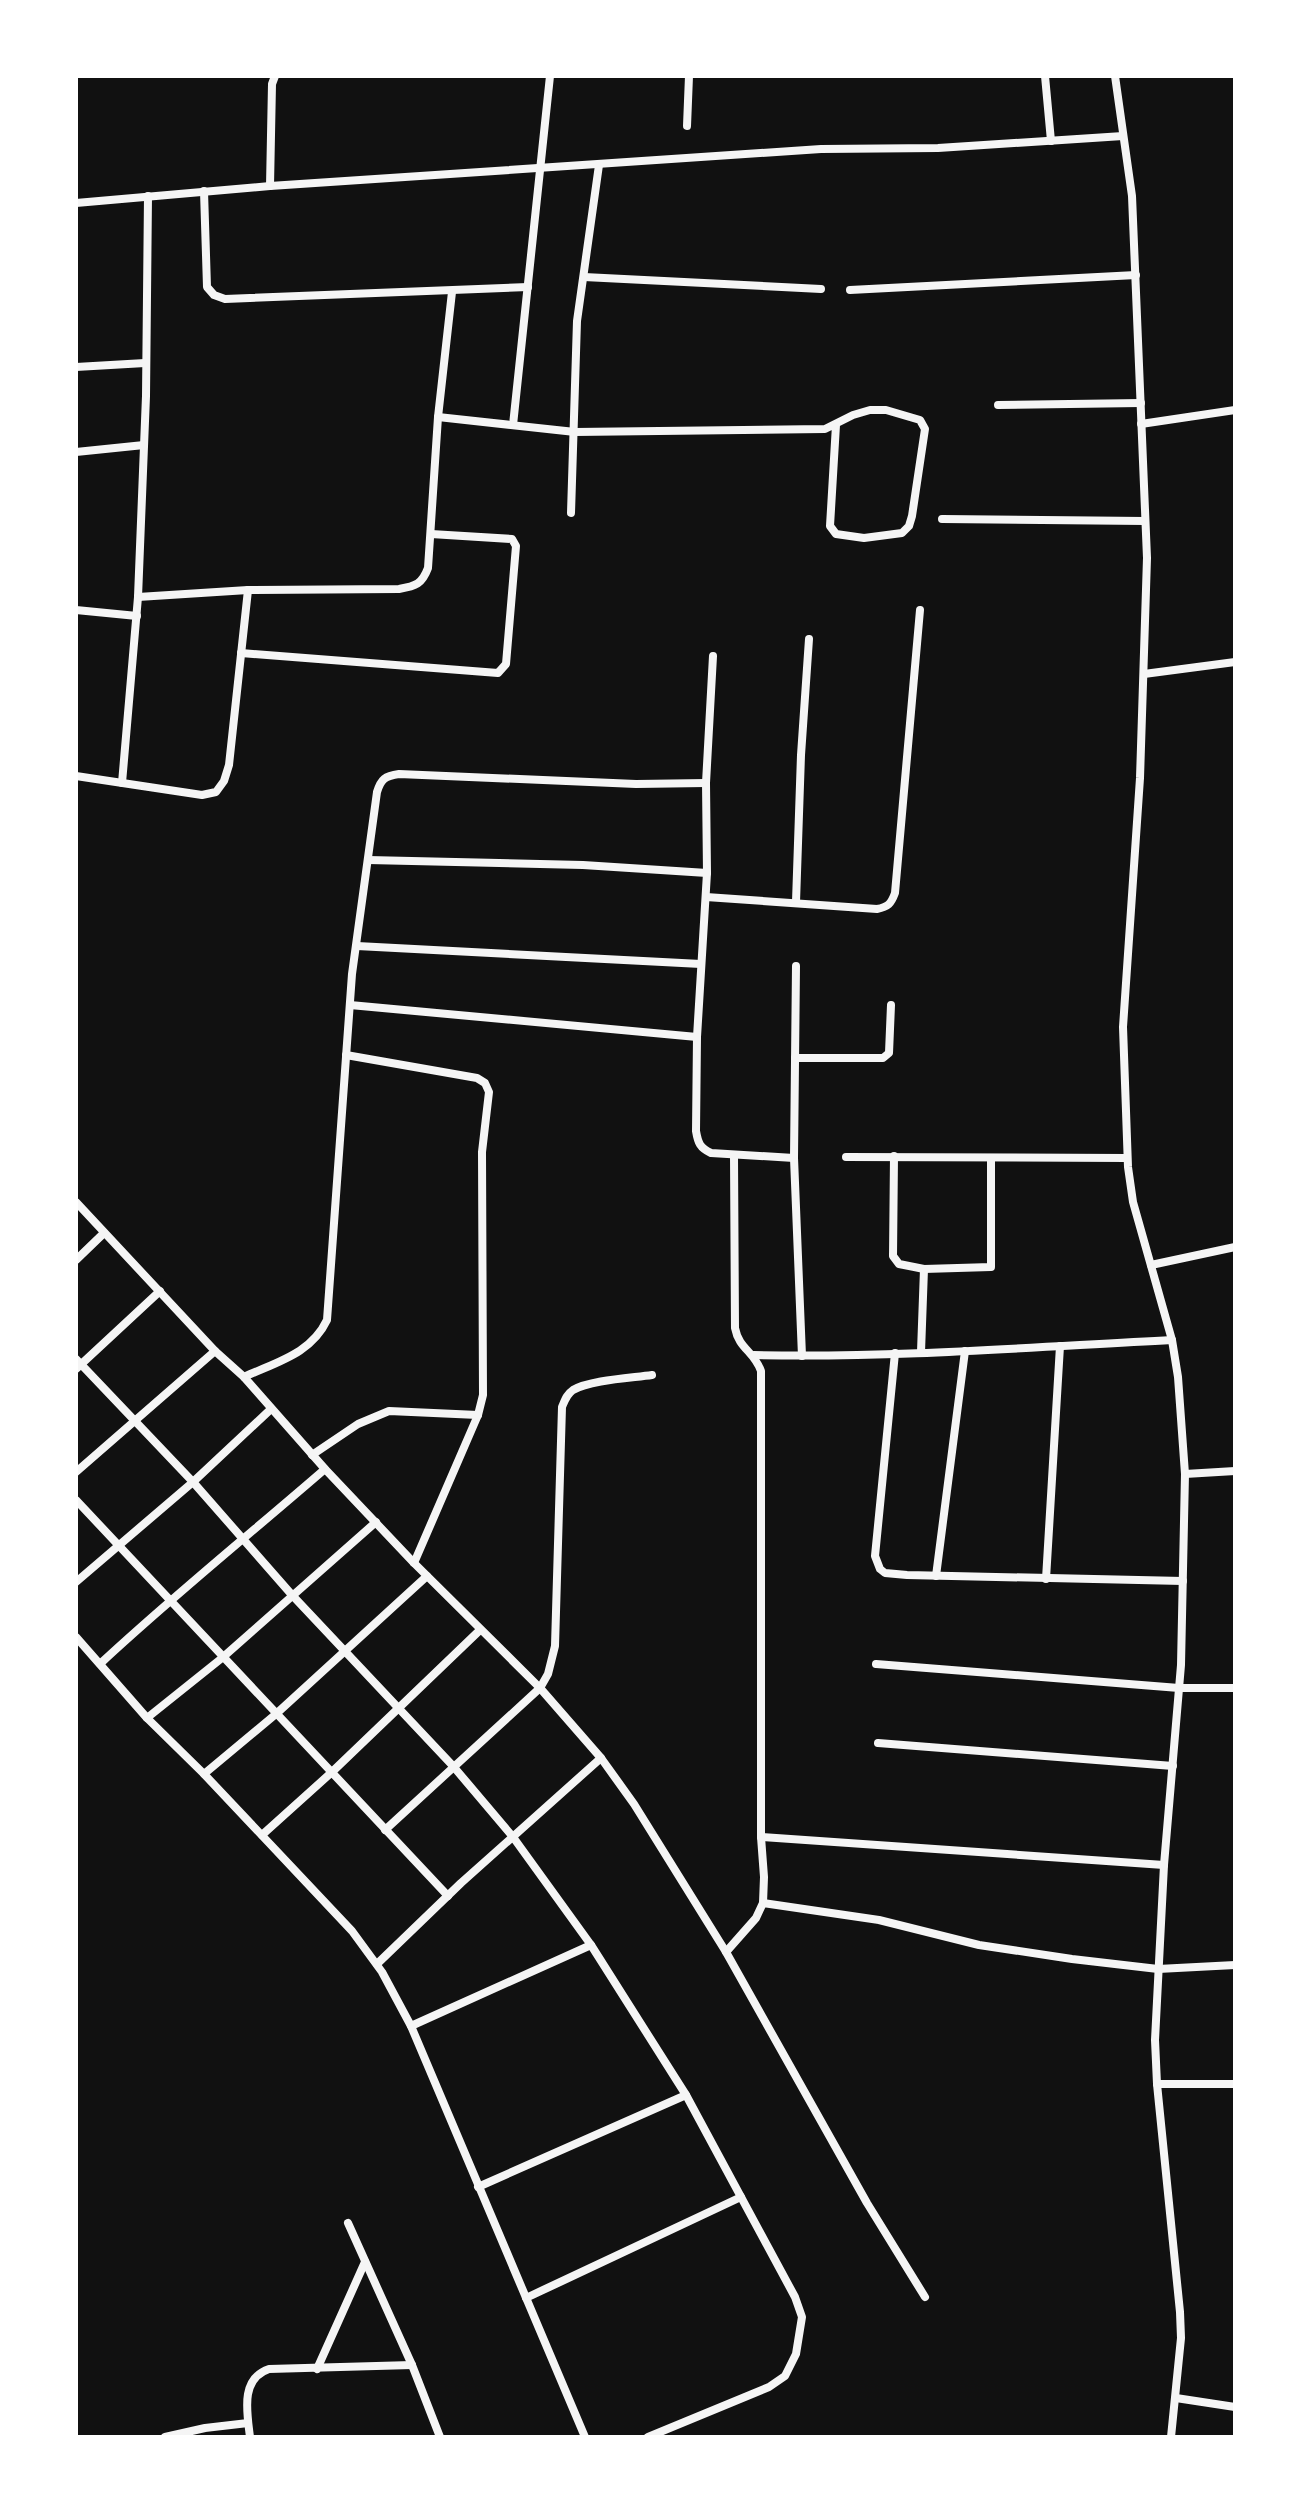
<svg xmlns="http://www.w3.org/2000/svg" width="1311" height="2513" font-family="'Titillium Web',sans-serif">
	<rect width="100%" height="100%" fill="#111"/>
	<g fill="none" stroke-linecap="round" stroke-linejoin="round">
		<g stroke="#f5f5f5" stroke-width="8">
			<path d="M1045 76 1051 141"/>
			<path d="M1115 76 1132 196 1147 558 1140 778 1123 1027 1128 1167 1133 1202 1172 1340 1178 1377 1185 1474 1181 1665 1164 1865 1155 2040 1157 2084 1180 2312 1181 2338 1171 2437"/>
			<path d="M687 126 689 76"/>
			<path d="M270 186 272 84 275 76"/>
			<path d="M204 191 207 287 214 295 225 299 528 287"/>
			<path d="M76 203 270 186 821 149 938 148 1123 136"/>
			<path d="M584 277 821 289"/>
			<path d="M850 290 1136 275"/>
			<path d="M76 367 145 363"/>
			<path d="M998 405 1141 403"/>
			<path d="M438 417 575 432 825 429 853 415 870 410H886L920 420 925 429 912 516 909 526 902 533 864 538 836 534 830 526 836 425"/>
			<path d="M1141 424 1235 410"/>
			<path d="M513 425 550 76"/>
			<path d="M76 452 144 445"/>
			<path d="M571 513 577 321 599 165"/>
			<path d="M942 519 1145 521"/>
			<path d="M138 597 248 590 399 589C416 586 422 584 428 568L438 417 452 292"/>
			<path d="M76 610 137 616"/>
			<path d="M241 653 498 673 506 664 516 546 512 539 431 534"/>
			<path d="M713 656 706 783 707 873 697 1037 696 1131C698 1143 700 1148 711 1153L794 1158"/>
			<path d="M1144 674 1235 662"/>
			<path d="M76 776 202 795 216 792 224 781 229 765 248 590"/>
			<path d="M122 783 138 597 146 396 148 196"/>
			<path d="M368 860 583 865 707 873"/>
			<path d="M706 897 877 909C888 907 891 904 895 893L920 610"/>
			<path d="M796 902 801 755 809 639"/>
			<path d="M357 946 701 964"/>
			<path d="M796 966 794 1158 802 1356"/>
			<path d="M350 1005 697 1037"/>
			<path d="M346 1055 477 1078 485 1083 489 1092 482 1152 483 1395 478 1415 414 1563"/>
			<path d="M795 1058H883L889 1053 891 1005"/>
			<path d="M894 1156 893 1256 899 1264 924 1269 991 1267V1159"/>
			<path d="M846 1157 1127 1158"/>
			<path d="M76 1202 215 1351 244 1377 325 1469 414 1563 540 1688 601 1758 634 1804 726 1952 867 2203 925 2297"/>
			<path d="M76 1260 104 1233"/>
			<path d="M1151 1265 1235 1247"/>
			<path d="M921 1352 924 1269"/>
			<path d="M895 1353 875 1556 880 1569 885 1573 907 1575 1183 1581"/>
			<path d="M754 1355C893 1358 1033 1347 1172 1340"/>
			<path d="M76 1359 193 1482 292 1595 453 1766 513 1837 591 1945 686 2095 795 2297 802 2317 796 2354 785 2376 769 2387 648 2437"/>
			<path d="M76 1369 160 1291"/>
			<path d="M244 1377C276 1362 311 1354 327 1320L352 974 377 792C381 779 385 776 399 774L636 784 706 783"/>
			<path d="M312 1455 358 1424 389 1411 478 1415"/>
			<path d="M76 1472 215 1351"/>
			<path d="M1185 1474 1235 1471"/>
			<path d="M76 1500 448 1896"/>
			<path d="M936 1576 965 1351"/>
			<path d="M1046 1579 1060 1346"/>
			<path d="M76 1582 193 1482 271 1409"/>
			<path d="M76 1637 147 1718 204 1774 352 1931 382 1972 411 2026 585 2437"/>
			<path d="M101 1663C173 1596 250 1534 325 1469"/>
			<path d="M876 1664 1179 1688H1235"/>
			<path d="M147 1718 222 1658 376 1522"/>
			<path d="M878 1743 1173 1766"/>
			<path d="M204 1774 276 1714 427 1576"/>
			<path d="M385 1830 540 1688 548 1674 555 1646 562 1407C565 1400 567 1394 573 1390 590 1380 631 1378 652 1375"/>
			<path d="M262 1835 332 1772 480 1630"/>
			<path d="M761 1837 1164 1865"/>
			<path d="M763 1903 879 1920 979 1945 1072 1959 1158 1969 1235 1965"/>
			<path d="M726 1952 756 1918 763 1903 764 1877 761 1837V1371C754 1351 739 1349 735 1328L734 1156"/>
			<path d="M377 1964 461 1883 601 1758"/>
			<path d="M411 2026 591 1945"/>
			<path d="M1157 2084H1235"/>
			<path d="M478 2187 686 2095"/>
			<path d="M348 2223 412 2365 440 2437"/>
			<path d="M526 2298 741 2197"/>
			<path d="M317 2369 365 2262"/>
			<path d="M1176 2398 1235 2407"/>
			<path d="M165 2437 205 2428 248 2423"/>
			<path d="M250 2437C247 2412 240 2379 269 2369L412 2365"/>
		</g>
	</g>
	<rect width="1311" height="2513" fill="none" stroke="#ffffff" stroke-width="156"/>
</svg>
